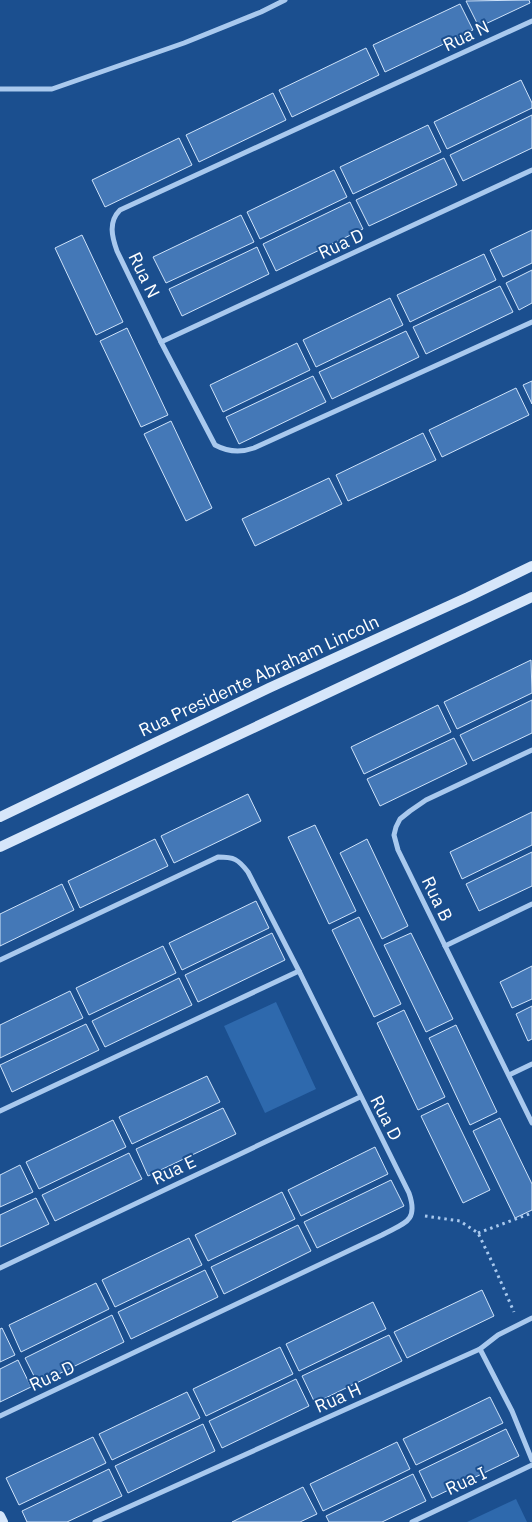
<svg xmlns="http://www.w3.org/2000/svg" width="532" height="1522" font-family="'IBM Plex Sans',sans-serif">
	<rect width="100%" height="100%" fill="#1b4f8f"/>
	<g fill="#2e69ad">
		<path d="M276 1002 316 1089 265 1113 224 1026Z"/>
		<path d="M516 1499 527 1522H467Z"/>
	</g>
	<g fill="#4478b7" stroke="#cfe3fa">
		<path d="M529 0 530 3 479 27 466 1Z"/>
		<path d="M460 4 473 30 385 72 373 45Z"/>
		<path d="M366 48 379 75 292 117 279 90Z"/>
		<path d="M521 80 532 103V108L447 149 434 122Z"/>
		<path d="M273 93 286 120 199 162 186 135Z"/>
		<path d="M532 115V148L463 181 450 155Z"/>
		<path d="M428 125 441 152 353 194 340 167Z"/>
		<path d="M179 138 192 165 105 207 92 180Z"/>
		<path d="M444 158 457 185 369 226 356 200Z"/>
		<path d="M334 170 347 197 260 239 247 212Z"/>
		<path d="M350 202 363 229 276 271 263 244Z"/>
		<path d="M241 215 254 242 166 283 153 257Z"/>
		<path d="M532 230V263L503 277 490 250Z"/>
		<path d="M82 235 123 322 96 335 55 248Z"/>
		<path d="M257 247 269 274 182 316 169 289Z"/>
		<path d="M484 254 496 280 410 322 397 295Z"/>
		<path d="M532 270V303L519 310 506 283Z"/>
		<path d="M500 286 513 312 426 354 413 327Z"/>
		<path d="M390 298 403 325 316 367 303 340Z"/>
		<path d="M127 328 168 415 141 427 100 341Z"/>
		<path d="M406 331 419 357 332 399 319 372Z"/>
		<path d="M297 343 310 370 223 412 210 385Z"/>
		<path d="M313 376 326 402 239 444 226 417Z"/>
		<path d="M532 381V404L523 385Z"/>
		<path d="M516 388 529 415 442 457 429 430Z"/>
		<path d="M171 421 212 508 186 521 144 434Z"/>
		<path d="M423 433 436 460 348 501 336 475Z"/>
		<path d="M329 478 342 504 255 546 242 519Z"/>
		<path d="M531 660 532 693 457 729 444 702Z"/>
		<path d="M532 700V733L473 761 460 735Z"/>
		<path d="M438 705 451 732 364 774 351 747Z"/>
		<path d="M454 738 467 764 380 806 367 779Z"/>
		<path d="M248 794 261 821 174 863 161 836Z"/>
		<path d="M532 812V845L462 879 450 852Z"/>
		<path d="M315 825 356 911 329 924 288 837Z"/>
		<path d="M155 839 168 866 80 908 68 881Z"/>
		<path d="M367 839 408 926 382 939 340 853Z"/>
		<path d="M532 852V886L479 911 466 884Z"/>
		<path d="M62 884 74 910 0 946V914Z"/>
		<path d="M256 901 269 928 182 970 169 943Z"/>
		<path d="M359 917 401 1004 374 1017 332 930Z"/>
		<path d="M272 933 285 960 198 1002 185 975Z"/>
		<path d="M411 933 453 1019 426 1032 384 945Z"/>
		<path d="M163 946 176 973 89 1015 76 988Z"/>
		<path d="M532 966V999L512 1008 500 982Z"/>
		<path d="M179 978 192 1005 105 1047 92 1021Z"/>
		<path d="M70 991 83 1018 0 1058V1025Z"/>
		<path d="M532 1006V1039L528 1041 516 1014Z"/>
		<path d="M404 1010 445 1097 418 1110 377 1023Z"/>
		<path d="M86 1024 99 1050 12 1092 0 1065Z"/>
		<path d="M456 1025 497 1112 470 1125 429 1038Z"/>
		<path d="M207 1076 220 1102 132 1144 119 1117Z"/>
		<path d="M448 1103 490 1190 463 1203 421 1116Z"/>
		<path d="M223 1108 236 1134 148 1176 136 1149Z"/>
		<path d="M500 1118 532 1184V1210L515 1218 473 1131Z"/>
		<path d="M113 1120 126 1147 39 1189 26 1162Z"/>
		<path d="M375 1147 388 1174 301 1216 288 1190Z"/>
		<path d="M129 1153 142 1179 55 1221 42 1195Z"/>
		<path d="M20 1165 33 1192 0 1207V1175Z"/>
		<path d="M391 1180 404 1206 317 1248 304 1222Z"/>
		<path d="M282 1192 295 1219 208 1261 195 1235Z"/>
		<path d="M36 1198 49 1224 0 1247V1215Z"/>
		<path d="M298 1225 311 1251 224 1294 211 1267Z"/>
		<path d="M189 1238 202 1265 115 1307 102 1280Z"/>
		<path d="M205 1270 218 1297 131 1339 118 1312Z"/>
		<path d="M96 1283 109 1309 21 1352 9 1325Z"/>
		<path d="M482 1290 494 1316 407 1358 394 1332Z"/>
		<path d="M373 1302 386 1329 299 1371 286 1344Z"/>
		<path d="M112 1315 124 1342 38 1384 25 1358Z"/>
		<path d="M2 1328 15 1355 0 1362V1329Z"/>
		<path d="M389 1335 402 1361 315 1403 302 1376Z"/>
		<path d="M280 1347 293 1374 206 1416 193 1389Z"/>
		<path d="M18 1360 31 1387 0 1402V1369Z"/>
		<path d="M296 1379 309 1406 222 1448 209 1421Z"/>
		<path d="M187 1392 200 1418 112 1460 99 1434Z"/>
		<path d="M490 1397 503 1423 416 1465 403 1439Z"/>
		<path d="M203 1424 215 1451 128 1493 115 1466Z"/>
		<path d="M506 1429 519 1456 432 1498 419 1471Z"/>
		<path d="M93 1437 106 1463 19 1505 6 1478Z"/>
		<path d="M397 1442 410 1469 323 1511 310 1484Z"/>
		<path d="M109 1469 122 1496 67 1522H27L22 1511Z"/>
		<path d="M413 1474 426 1501 382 1522H329L326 1516Z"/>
		<path d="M303 1487 317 1514 300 1522H232Z"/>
	</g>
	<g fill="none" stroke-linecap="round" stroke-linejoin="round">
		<g stroke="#a9c9ee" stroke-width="3" stroke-dasharray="2.5 4" stroke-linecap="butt">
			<path d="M425 1216 460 1221 478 1233 493 1264 514 1312"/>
			<path d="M478 1233 532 1213"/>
		</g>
		<g stroke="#a9c9ee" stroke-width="5">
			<path d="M532 21 120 210C108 222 112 237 117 251L161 342 215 445C228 452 240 453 254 448L532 322"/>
			<path d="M0 89H52L184 43 261 12 285 0"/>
			<path d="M161 342 532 170"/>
			<path d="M532 750 426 800 410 811 400 819 396 827 394 835 398 850 532 1123"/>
			<path d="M445 946 532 904"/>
			<path d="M0 960 218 857C234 857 238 859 248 872L299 971 409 1193C419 1222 404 1223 382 1235L0 1416"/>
			<path d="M509 1075 532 1064"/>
			<path d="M0 1111 299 971"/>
			<path d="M0 1268 360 1097"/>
			<path d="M480 1349 512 1411 532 1460"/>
			<path d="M95 1522 480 1349 498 1335 532 1318"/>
			<path d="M412 1522 532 1465"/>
		</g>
		<g stroke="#d6e6fa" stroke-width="10">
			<path d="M0 817 269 688 468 597 532 566"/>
			<path d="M0 847 532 597"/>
			<path d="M0 1516 3 1522"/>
		</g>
	</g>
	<g text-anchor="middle" stroke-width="4" stroke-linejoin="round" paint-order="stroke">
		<g font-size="18" fill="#fff" stroke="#1b4f8f">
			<text transform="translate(466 36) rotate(-25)" y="6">Rua N</text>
			<text transform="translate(341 244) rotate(-25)" y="6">Rua D</text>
			<text transform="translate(144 275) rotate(64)" y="6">Rua N</text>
			<text transform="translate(259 676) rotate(-25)" y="6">Rua Presidente Abraham Lincoln</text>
			<text transform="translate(437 899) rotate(64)" y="6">Rua B</text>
			<text transform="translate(386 1118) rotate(63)" y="6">Rua D</text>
			<text transform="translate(174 1170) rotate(-25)" y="6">Rua E</text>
			<text transform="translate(52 1376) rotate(-25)" y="6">Rua D</text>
			<text transform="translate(338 1398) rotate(-24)" y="6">Rua H</text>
			<text transform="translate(466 1481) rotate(-25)" y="6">Rua I</text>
		</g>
	</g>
</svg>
